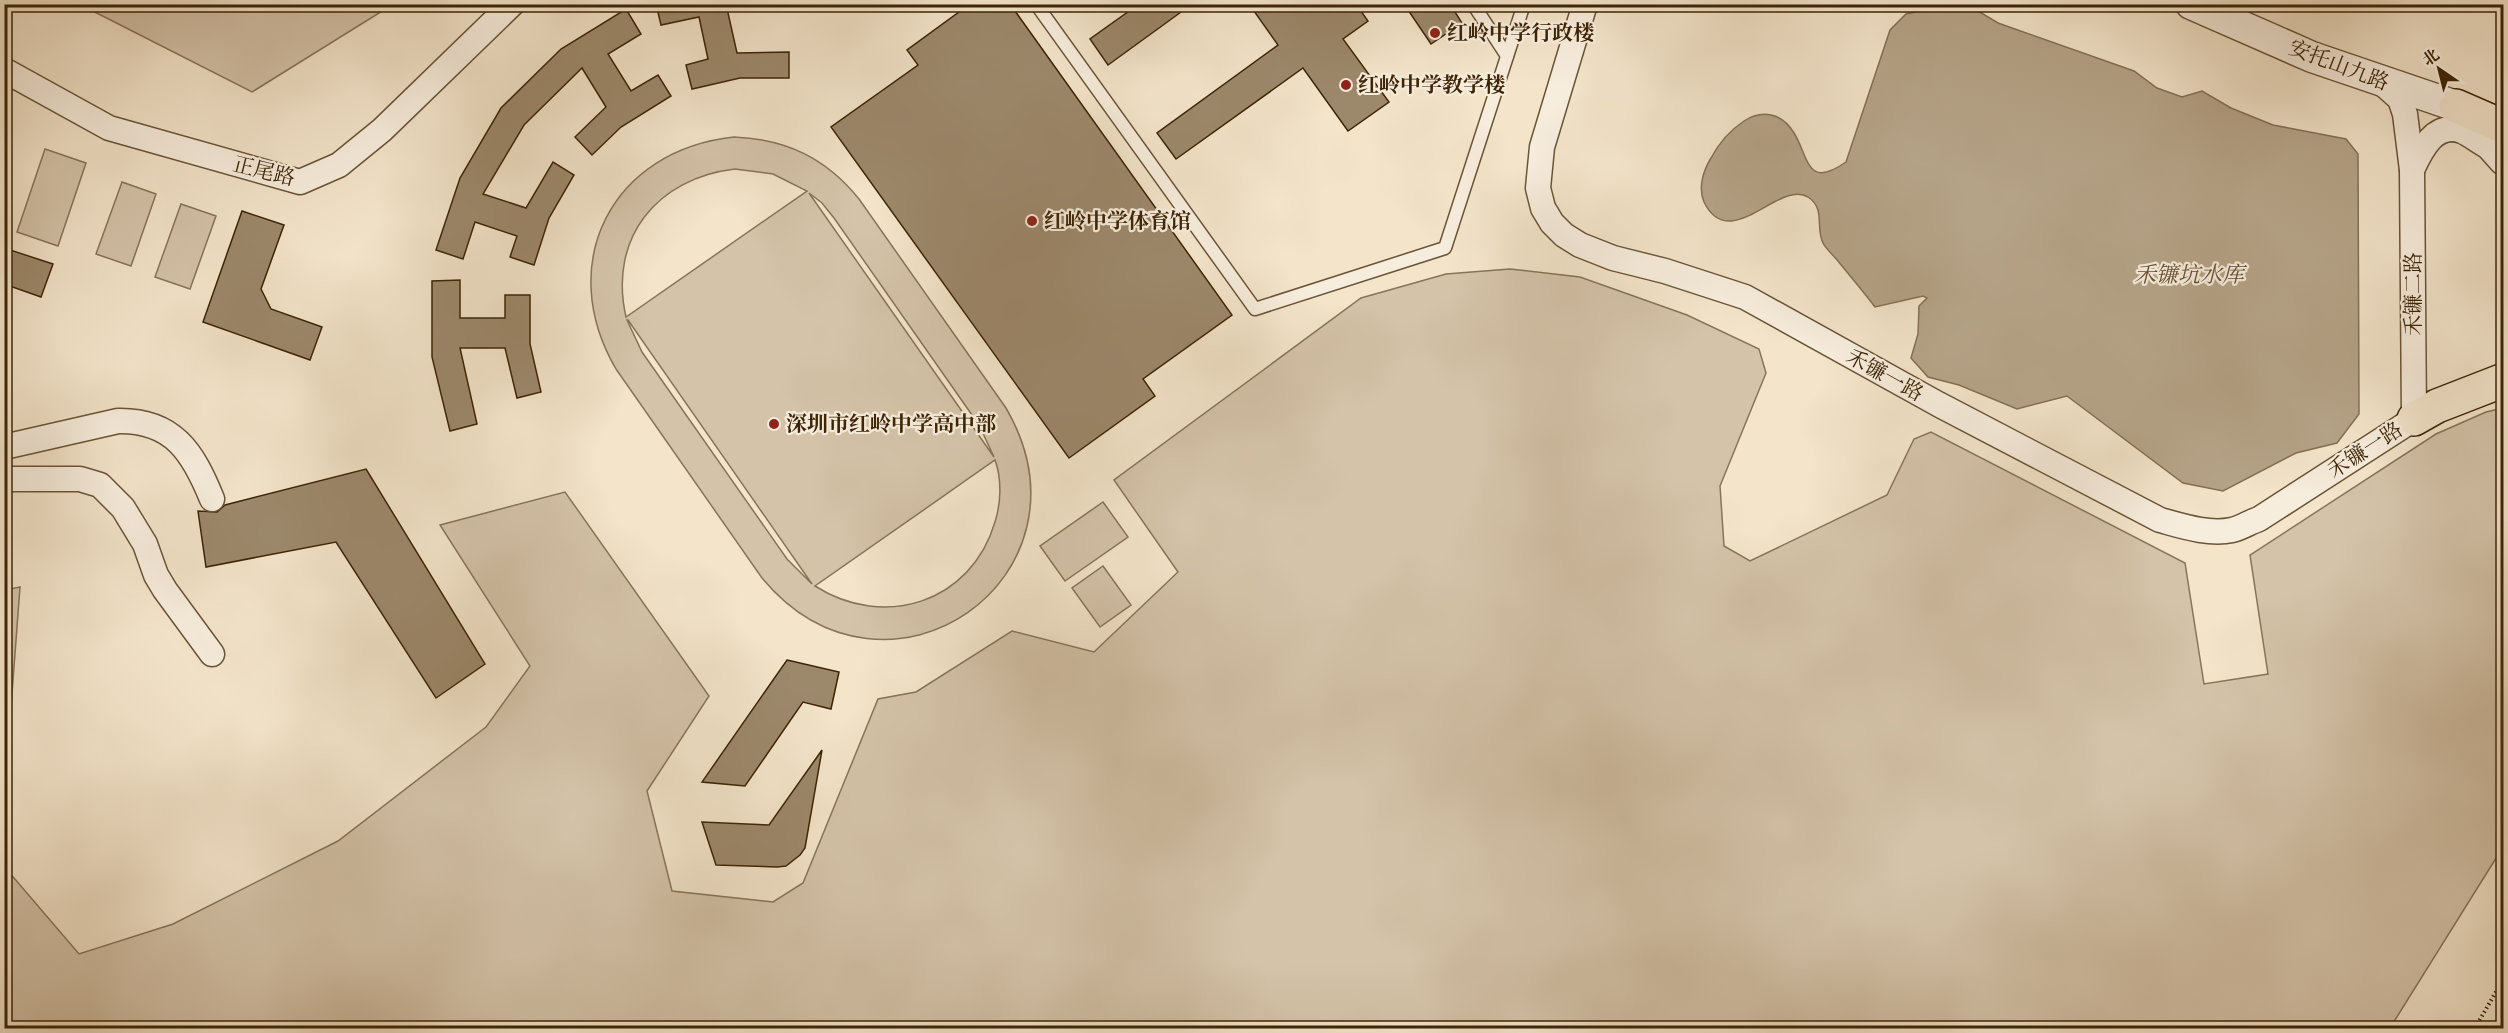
<svg xmlns="http://www.w3.org/2000/svg" width="2508" height="1033" font-family="'Gentium Book Plus','Noto Serif SC',serif">
	<rect width="100%" height="100%" fill="#f3e4ca"/>
	<filter id="stains"><feTurbulence type="fractalNoise" baseFrequency=".00333" numOctaves="4"/><feColorMatrix values="0 0 0 0 .2 0 0 0 0 .09 0 0 0 0 .02 0 0 0 .5 -.17"/></filter>
	<radialGradient id="worn" r=".72"><stop offset=".6" stop-color="#630" stop-opacity="0"/><stop offset="1" stop-color="#630" stop-opacity=".3"/></radialGradient>
	<g fill="#d4c3a9" stroke="#887457" stroke-width="1.5" fill-rule="evenodd">
		<path d="M81 5H392L252 92Z"/>
		<path d="M734 137C786 139 826 158 859 199L1006 408C1104 577 887 728 762 578L616 369C554 263 612 150 734 137ZM735 169 773 174 807 191 626 317C608 238 657 178 735 169ZM809 193 822 203 834 218 979 425 994 457ZM627 320H628L812 584 787 559 642 352ZM995 460C1002 479 1001 503 995 522 971 603 884 630 815 586Z"/>
		<path d="M45 149 86 163 58 246 17 232Z"/>
		<path d="M122 182 156 194 131 266 96 254Z"/>
		<path d="M181 204 216 216 190 289 155 277Z"/>
		<path d="M1510 269 1580 277 1687 315 1759 349 1766 373 1720 486 1724 546 1750 561 1887 495 1914 439 1931 432 2185 563 2204 684 2268 674 2250 555 2436 434 2486 412 2503 408V847L2390 1028H5V590L20 587 9 734 8 871 79 954 173 924 338 841 486 727 530 666 440 525 565 492 709 696 647 791 672 891 773 902 803 883 878 699 916 692 1012 631 1094 652 1178 572 1114 480 1361 298 1446 274Z"/>
		<path d="M1103 502 1128 537 1065 581 1040 546Z"/>
		<path d="M1103 566 1131 605 1100 627 1072 588Z"/>
	</g>
	<path fill="#b5a387" stroke="#857053" stroke-width="1.5" d="M1949 5H1968L1998 23 2134 71 2157 88 2182 97 2202 91 2231 108 2273 125 2346 139 2358 154 2359 414 2337 443 2296 453 2223 491 2183 483 2067 396 2017 409 1959 385 1928 377 1911 358 1918 334 1919 306 1927 298 1923 296 1875 307C1863 291 1850 276 1838 261 1833 255 1826 249 1823 243 1815 227 1826 209 1808 197 1779 179 1730 255 1704 202 1698 188 1703 171 1711 158 1719 143 1729 131 1744 121 1762 109 1782 113 1794 133 1809 157 1806 190 1846 162L1890 30 1906 14Z"/>
	<g fill="#9c886b" stroke="#3d2405" stroke-width="1.5">
		<path d="M656 4H726L737 53 789 52V78H740L692 89 686 65 708 59 699 17 661 25Z"/>
		<path d="M970 4H1010L1232 315 1143 379 1155 396 1069 458 831 127 918 65 907 50Z"/>
		<path d="M1139 4H1192L1108 65 1090 39Z"/>
		<path d="M1249 4H1356L1368 21 1343 39 1389 102 1348 131 1303 68 1176 159 1157 133 1278 45Z"/>
		<path d="M1404 4H1450L1462 23 1431 44Z"/>
		<path d="M626 9 641 34 608 54 631 91 658 75 671 96 621 127 592 155 575 137 606 107 582 68 524 125 483 194 526 208 553 162 574 175 549 218 534 265 510 257 517 236 475 222 463 259 436 250 460 178 501 108 561 49Z"/>
		<path d="M242 211 284 225 261 289 271 309 322 327 310 360 203 322Z"/>
		<path d="M4 248 53 264 41 297 4 284Z"/>
		<path d="M460 280V318H505V295H530V344L541 392 517 398 505 348H460L477 424 450 431 432 357V281Z"/>
		<path d="M366 469 485 664 436 698 336 542 206 567 198 511 217 512 225 505Z"/>
		<path d="M787 660 839 672 831 709 803 702 745 786 702 782Z"/>
		<path d="M822 750 805 848 800 855 786 866 777 867 716 865 702 822 769 825Z"/>
	</g>
	<g fill="none" stroke-linecap="round" stroke-linejoin="round">
		<g stroke="#6a5436" stroke-width="15">
			<g id="service">
				<path d="M1036 4 1255 309 1445 248 1524 4"/>
				<path d="M1473 4 1507 56"/>
			</g>
		</g>
		<g stroke="#6a5436" stroke-width="27">
			<g id="minor">
				<path d="M1585 4 1542 147 1538 188 1543 208 1552 223 1564 235 1580 245 1613 258 1665 271 1745 297 1938 404 2160 520C2182 526 2209 535 2232 530 2241 528 2250 522 2259 519L2414 419 2412 170 2405 114 2400 99 2381 82"/>
				<path d="M4 70 109 128 300 182 339 165 382 130 512 4"/>
				<path d="M2412 170C2421 150 2435 121 2462 131 2471 135 2479 142 2487 146"/>
				<path d="M4 447 118 421C173 420 193 452 212 499"/>
				<path d="M4 479H80L100 485 123 508 145 544 156 575 165 590 212 654"/>
			</g>
		</g>
		<g stroke="#6a5436" stroke-width="33">
			<path id="tertiary" d="M2191 4 2312 57 2456 106 2504 160"/>
		</g>
		<g stroke="#3d2405" stroke-width="36">
			<g id="primary">
				<path d="M2456 106 2504 127"/>
				<path d="M2414 419 2437 406 2504 380"/>
			</g>
		</g>
		<path stroke="#3d2405" stroke-width="4" stroke-dasharray="1.5 3" stroke-linecap="butt" d="M2475 1028 2504 978"/>
		<use href="#service" stroke="#f7eddd" stroke-width="12"/>
		<use href="#minor" stroke="#f7eddd" stroke-width="24"/>
		<use href="#tertiary" stroke="#f7eddd" stroke-width="30"/>
		<use href="#primary" stroke="#f3e4ca" stroke-width="33"/>
	</g>
	<g fill="#8f2418" stroke="#f7eddd" stroke-width="2">
		<circle cx="1435" cy="33" r="6"/>
		<circle cx="1346" cy="85" r="6"/>
		<circle cx="1032" cy="221" r="6"/>
		<circle cx="774" cy="424" r="6"/>
	</g>
	<g text-anchor="middle" stroke-width="4.5" stroke-linejoin="round" paint-order="stroke">
		<g font-size="21" font-weight="bold" fill="#3d2405" stroke="#f7eddd" text-anchor="start">
			<text x="1447" y="40">红岭中学行政楼</text>
			<text x="1358" y="92">红岭中学教学楼</text>
			<text x="1044" y="228">红岭中学体育馆</text>
			<text x="786" y="431">深圳市红岭中学高中部</text>
		</g>
		<g font-size="21" fill="#3d2405" stroke="#f7eddd">
			<text transform="translate(2339 65) rotate(21)" y="7">安托山九路</text>
			<text transform="translate(264 171) rotate(14)" y="7">正尾路</text>
			<text transform="translate(2413 294) rotate(-90)" y="7">禾镰二路</text>
			<text transform="translate(1885 375) rotate(29)" y="7">禾镰一路</text>
			<text transform="translate(2365 450) rotate(-33)" y="7">禾镰一路</text>
		</g>
		<g font-size="22" font-style="italic" fill="#675032" stroke="#f7eddd">
			<text x="2189" y="282">禾镰坑水库</text>
		</g>
	</g>
	<rect width="2508" height="1033" fill="none" stroke="#f3e4ca" stroke-width="24"/>
	<rect x="6" y="6" width="2496" height="1021" fill="none" stroke="#3d2405" stroke-width="3"/>
	<rect x="12" y="12" width="2484" height="1009" fill="none" stroke="#3d2405" stroke-width="1.5"/>
	<g transform="translate(2439 69) rotate(325)" stroke="#f7eddd" stroke-width="4.5" paint-order="stroke">
	<path d="M0-4.5L10 22L0 15L-10 22Z" fill="#3d2405"/>
	<text y="-9" font-size="16" font-weight="bold" text-anchor="middle" fill="#3d2405">北</text>
	</g>
	<rect width="100%" height="100%" filter="url(#stains)"/>
	<rect width="100%" height="100%" fill="url(#worn)"/>
</svg>
